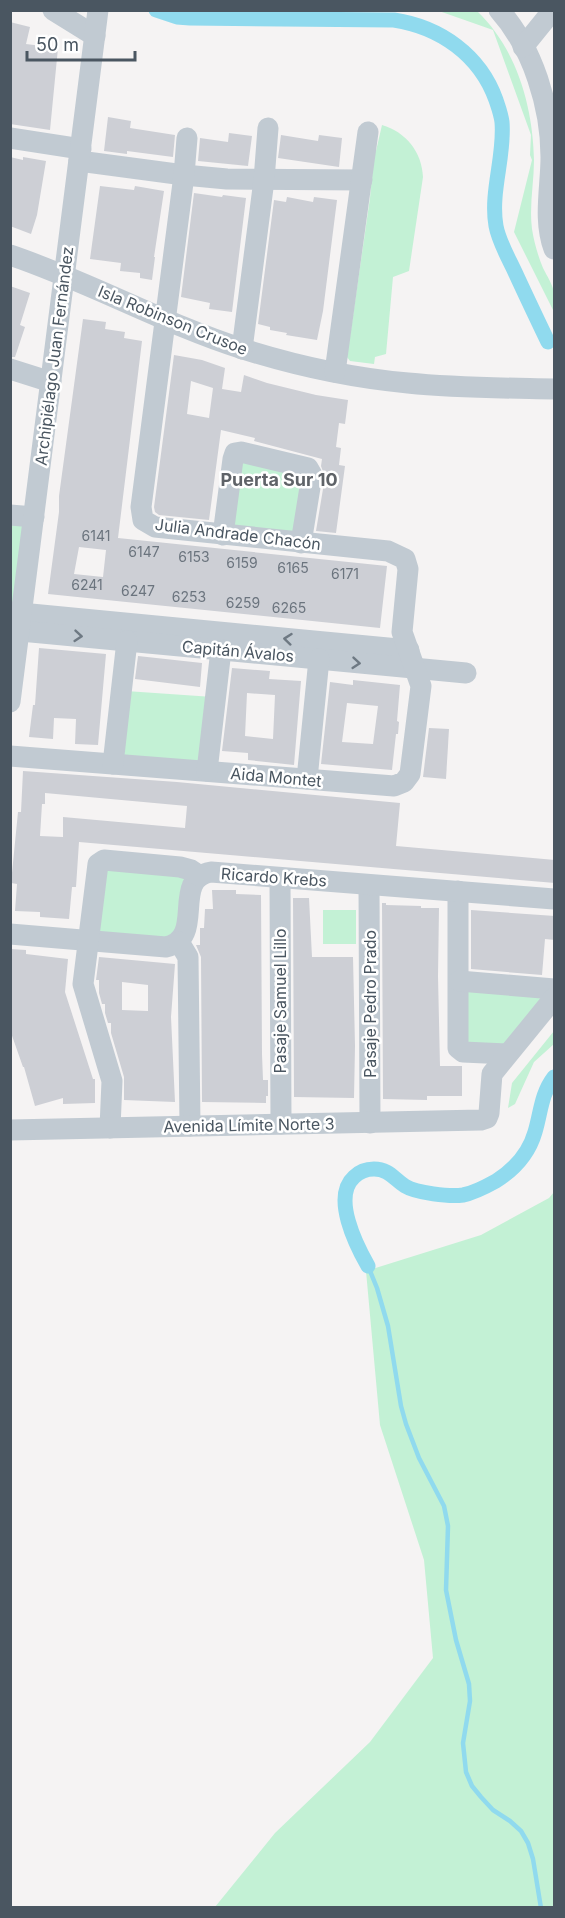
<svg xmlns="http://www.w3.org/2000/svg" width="565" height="1918" font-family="Inter,sans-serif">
	<rect width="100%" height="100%" fill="#f5f3f3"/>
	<g fill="#c3f1d5">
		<path d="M439 11H477C517 49 533 107 534 160 534 183 529 206 532 229 534 242 538 256 543 268 547 276 553 285 554 293 555 299 555 306 554 312L514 232 532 160 530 155 531 135 493 30Z"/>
		<path d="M382 125C406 132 422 152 423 177L409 271 393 277 386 354 375 357 374 364 350 361 347 357 370 198 374 152 376 151Z"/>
		<path d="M238 457 306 472 299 532 237 531 229 520Z"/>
		<path d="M10 519 23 527 13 603 10 604Z"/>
		<path d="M126 691 213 697 203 761 124 757Z"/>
		<path d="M101 869 186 874 180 927 172 939 97 933Z"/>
		<rect x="323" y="910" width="33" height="34"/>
		<path d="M462 991 545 994 501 1048 466 1049Z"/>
		<path d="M554 1031V1044L534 1062 515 1104 508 1108 512 1083Z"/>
		<path d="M554 1192V1907H215L275 1833 370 1742 433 1658 424 1560 380 1425 366 1271 481 1235 549 1198Z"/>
	</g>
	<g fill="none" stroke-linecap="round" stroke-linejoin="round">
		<path stroke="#90daee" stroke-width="4.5" d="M368 1266 377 1288 388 1326 401 1406 406 1424 419 1458 444 1506 448 1526 446 1590 456 1640 469 1684 470 1701 463 1743 466 1772 472 1786 481 1797 493 1810 510 1821 521 1831 528 1843 533 1859 541 1908"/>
		<g stroke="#90daee" stroke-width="15">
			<path d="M156 10 177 17 190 18 394 20C440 27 480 55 496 100 498 106 501 114 502 122 505 156 490 192 496 226 499 242 508 257 515 272 526 296 537 319 548 342"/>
			<path d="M368 1266C356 1245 332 1197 354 1177 359 1172 367 1169 374 1169 389 1169 394 1179 405 1186 416 1193 450 1197 463 1195 474 1193 487 1186 496 1181 515 1169 529 1153 535 1132 541 1112 541 1094 554 1077"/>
		</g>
	</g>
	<g fill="#cdcfd5" fill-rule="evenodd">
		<path d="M10 22 30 27 26 44 58 48 50 130 10 124Z"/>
		<path d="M108 117 131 121 130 128 175 135 173 157 127 151V154L104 151Z"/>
		<path d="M229 133 252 136 248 166 198 161 200 138 228 142Z"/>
		<path d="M281 135 318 141 319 135 342 138 339 167 278 158Z"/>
		<path d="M10 157 23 160V157L46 161 37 215 31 234 10 226Z"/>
		<path d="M100 186 134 190 135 186 164 191 154 257H155L152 280 140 278V273L120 271 121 263 90 259Z"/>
		<path d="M194 193 222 197 223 195 246 198 232 312 209 309 210 303 181 297Z"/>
		<path d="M287 197 313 202 314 197 337 200 323 311 317 340 286 335 287 333 270 330V327L258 324 274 200 286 202Z"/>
		<path d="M10 286 30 293 20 325 25 327 15 357H10Z"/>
		<path d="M83 319 106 322 105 329 125 332 124 338 142 341 118 538 387 566 380 628 48 594 59 512V496ZM79 547 106 550 103 577 74 574Z"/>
		<path d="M174 355 202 360 225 368 222 389 241 392 244 375 267 383 316 395 348 400 345 424 339 423 336 447 341 448 339 465 345 466 336 533 316 531 325 477 321 466 322 459 254 441 255 438 221 430 209 520 159 515 155 512 154 507ZM191 381 213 388 209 418 187 414Z"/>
		<path d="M39 648 106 654 98 745 75 744 76 719 54 718 53 739 29 737 33 705H35Z"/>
		<path d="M138 656 202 663 200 687 135 679Z"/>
		<path d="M232 668 270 671 269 679 301 681 294 765 248 760V753L222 751ZM247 693 275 695 273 739 245 736Z"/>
		<path d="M353 680 400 685 397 721 399 722 398 734H396L392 770 321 764 330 682 353 685ZM347 703 378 706 373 744 342 742Z"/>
		<path d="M429 728 449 729 446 779 423 777Z"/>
		<path d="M23 771 177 782 400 803 396 846 555 860V883L79 842 76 887H72L69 919 40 917V912L15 911 17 884 11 883 18 812H21ZM45 793 187 806 185 828 63 817V837L40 836 42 804H45Z"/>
		<path d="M212 890H236V894L261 895 262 1054 263 1080H268V1096H266V1103L202 1102 201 957 196 945H200V928H204L205 909H213Z"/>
		<path d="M293 898H309L312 957H353L355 1046 354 1098 294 1097Z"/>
		<path d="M382 903H386V905L421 906V908H439L438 976 440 1066H462V1096H427V1100L383 1099Z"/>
		<path d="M471 910 555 916V940L545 939 542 975 471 969Z"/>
		<path d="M10 949 26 950V954L68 959 65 992 93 1079H95V1103L63 1104V1098L35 1106 24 1067H23L10 1030Z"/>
		<path d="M99 957 175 964 171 1017 175 1102 124 1100V1077L111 1033V1023H108L105 1013V1004H102L99 993V980H96ZM122 982 148 985V1011L122 1010Z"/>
	</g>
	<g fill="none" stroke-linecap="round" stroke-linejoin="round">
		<g stroke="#c1cad2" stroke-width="21">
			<path d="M53 10 95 36"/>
			<path d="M499 10C533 48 551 107 551 157 551 188 543 219 554 249"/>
			<path d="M523 47 553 10"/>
			<path d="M10 138 81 149"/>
			<path d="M79 161 184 175 227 179 362 180"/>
			<path d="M10 255C90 282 164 324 243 349 297 366 353 378 408 383 457 388 506 388 554 389"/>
			<path d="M242 349 264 180 268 128"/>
			<path d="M10 369 51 382"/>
			<path d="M335 372 368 132"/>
			<path d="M10 515 34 517"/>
			<path d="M223 535 233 459 235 453 241 452 308 468 312 475 301 543"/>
			<path d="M10 612 409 650"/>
			<path d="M10 630 466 673"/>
			<path d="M10 702 98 10"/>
			<path d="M10 756 394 786 404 782 410 774 421 686 402 632 408 569 405 559 388 551 155 527 143 520 141 507 184 175 187 138"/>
			<path d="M113 764 127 641"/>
			<path d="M207 771 221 650"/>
			<path d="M307 779 319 659"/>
			<path d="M280 878 281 1124"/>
			<path d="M369 885 370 1123"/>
			<path d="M458 891V1048L463 1052 507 1054"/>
			<path d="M10 934 166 947C207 938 170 879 211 872L554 899"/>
			<path d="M179 942 188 957 190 1126"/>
			<path d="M459 981 554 989"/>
			<path d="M110 1128 112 1081 83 984 98 864 104 860 180 867 191 870 200 876"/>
			<path d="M10 1130 481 1120 487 1118 489 1113 492 1074 554 998"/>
		</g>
	</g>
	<defs><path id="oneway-chevron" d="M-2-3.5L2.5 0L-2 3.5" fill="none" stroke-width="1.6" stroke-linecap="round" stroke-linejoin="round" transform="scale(1.5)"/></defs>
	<g stroke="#6e7983">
		<use href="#oneway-chevron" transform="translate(78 636) rotate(5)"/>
		<use href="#oneway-chevron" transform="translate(288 639) rotate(-174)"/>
		<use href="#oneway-chevron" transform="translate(356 663) rotate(5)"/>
	</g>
	<g text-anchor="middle" stroke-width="5" stroke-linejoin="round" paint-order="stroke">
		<g font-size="14" fill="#6b747e">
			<text x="96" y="541">6141</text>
			<text x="144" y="557">6147</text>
			<text x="194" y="562">6153</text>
			<text x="242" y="568">6159</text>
			<text x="293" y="573">6165</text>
			<text x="345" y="579">6171</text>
			<text x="87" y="590">6241</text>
			<text x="138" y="596">6247</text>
			<text x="189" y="602">6253</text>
			<text x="243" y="608">6259</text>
			<text x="289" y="613">6265</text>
		</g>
		<g font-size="16" fill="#4a5661" stroke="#fff">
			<text transform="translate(173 320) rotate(22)" y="6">Isla Robinson Crusoe</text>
			<text transform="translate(54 356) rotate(-83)" y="6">Archipiélago Juan Fernández</text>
			<text transform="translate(238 534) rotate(7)" y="6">Julia Andrade Chacón</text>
			<text transform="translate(238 651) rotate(5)" y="6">Capitán Ávalos</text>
			<text transform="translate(276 777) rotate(5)" y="6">Aida Montet</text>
			<text transform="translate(274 877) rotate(4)" y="6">Ricardo Krebs</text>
			<text transform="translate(280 1001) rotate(-90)" y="6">Pasaje Samuel Lillo</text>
			<text transform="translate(370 1004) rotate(-90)" y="6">Pasaje Pedro Prado</text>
			<text transform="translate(249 1125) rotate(-1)" y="6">Avenida Límite Norte 3</text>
		</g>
		<g font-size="18" font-weight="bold" fill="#5f6368" stroke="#fff">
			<text x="279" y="486">Puerta Sur 10</text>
		</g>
	</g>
	<rect width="565" height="1918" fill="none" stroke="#4a5661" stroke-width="24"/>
	<path d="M27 51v9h108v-9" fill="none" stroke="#4a5661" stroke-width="3"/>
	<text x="36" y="51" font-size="18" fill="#4a5661" stroke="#ffffff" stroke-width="4.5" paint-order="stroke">50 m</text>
</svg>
